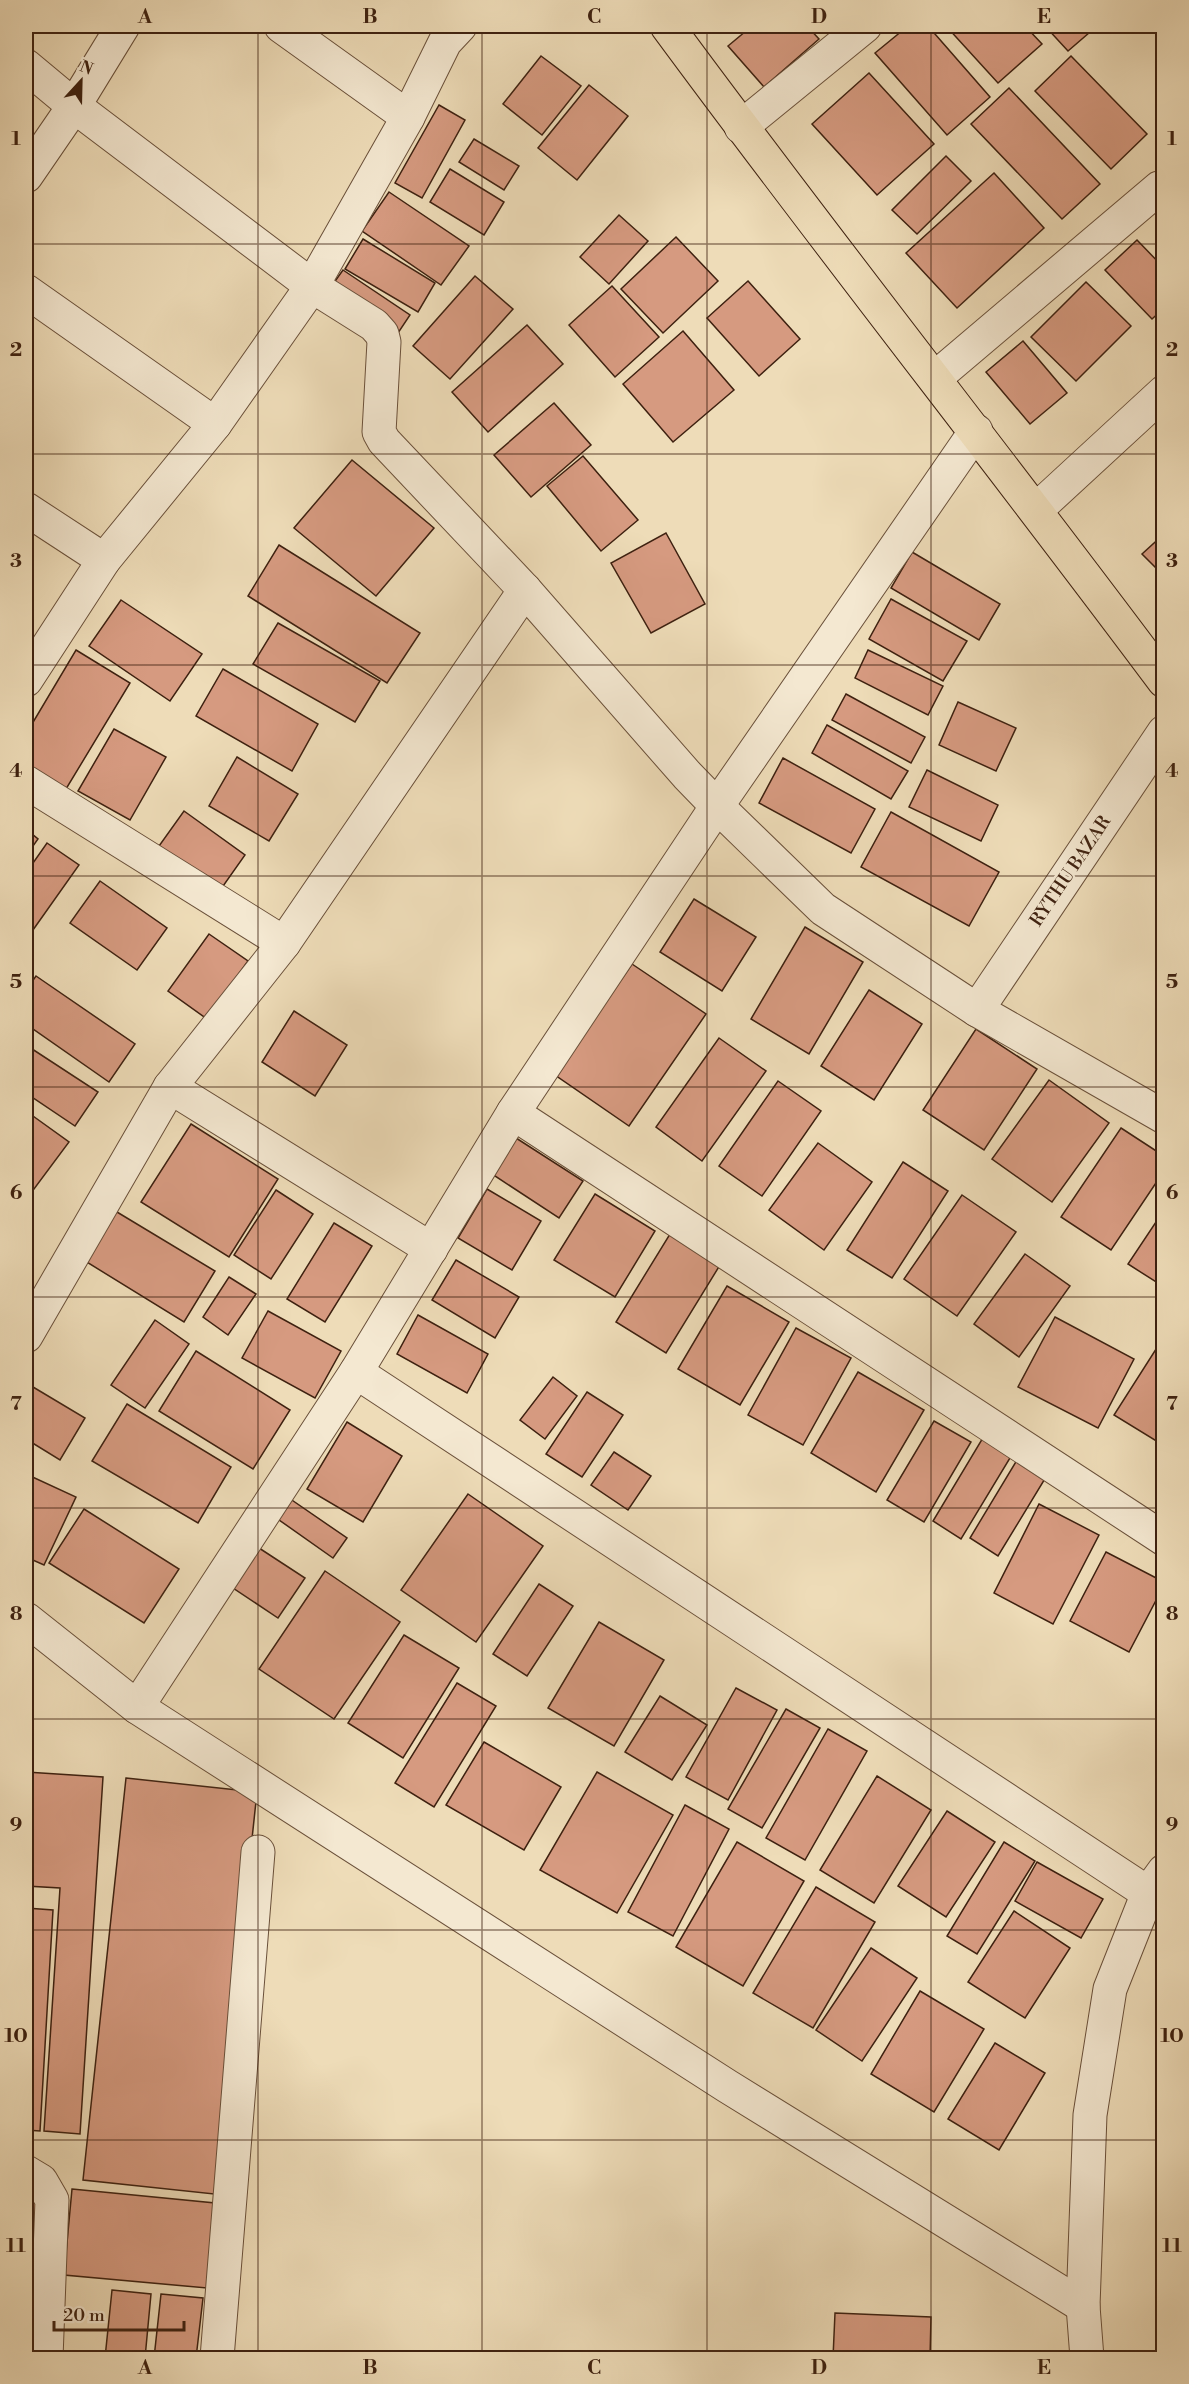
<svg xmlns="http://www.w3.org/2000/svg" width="1189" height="2384" font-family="'Libre Bodoni',serif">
	<rect width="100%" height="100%" fill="#eedcb8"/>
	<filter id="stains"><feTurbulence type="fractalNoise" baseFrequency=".00333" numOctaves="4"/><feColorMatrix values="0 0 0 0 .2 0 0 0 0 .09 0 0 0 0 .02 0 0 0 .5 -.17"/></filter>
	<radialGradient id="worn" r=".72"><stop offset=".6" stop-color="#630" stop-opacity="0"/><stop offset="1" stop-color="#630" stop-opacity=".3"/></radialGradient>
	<g fill="#d69a80" stroke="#3e2110" stroke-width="1.5">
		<path d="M752 26H807L819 39 764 87 728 46Z"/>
		<path d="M908 26H928L990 97 947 135 875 53Z"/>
		<path d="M946 26H1025L1042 44 998 83Z"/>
		<path d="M1045 26H1097L1068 51Z"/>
		<path d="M541 56 581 86 542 135 503 104Z"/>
		<path d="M1071 56 1147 134 1111 169 1035 91Z"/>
		<path d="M869 73 934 144 877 195 812 124Z"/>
		<path d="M589 85 628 116 577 180 538 148Z"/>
		<path d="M1009 88 1100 184 1062 219 971 124Z"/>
		<path d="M439 105 465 120 422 198 395 183Z"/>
		<path d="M474 139 519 166 504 190 459 162Z"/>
		<path d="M946 156 971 181 917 234 892 210Z"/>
		<path d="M450 169 504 202 484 235 430 202Z"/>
		<path d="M994 173 1044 228 957 308 906 253Z"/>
		<path d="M389 192 469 246 441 285 362 231Z"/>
		<path d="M619 215 648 241 609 284 580 257Z"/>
		<path d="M676 237 718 281 663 333 621 289Z"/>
		<path d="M363 239 435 283 418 312 345 269Z"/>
		<path d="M1137 240 1164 268V308L1152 319 1105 270Z"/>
		<path d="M343 270 410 315 396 336 328 291Z"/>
		<path d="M475 276 513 309 450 379 413 346Z"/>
		<path d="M748 281 800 339 759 376 707 318Z"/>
		<path d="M1086 282 1131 326 1076 381 1031 337Z"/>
		<path d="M612 286 659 337 615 377 569 325Z"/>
		<path d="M527 325 563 364 488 432 452 392Z"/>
		<path d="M683 331 734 390 673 442 623 384Z"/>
		<path d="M1023 341 1067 393 1030 424 986 372Z"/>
		<path d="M554 403 591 445 531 497 494 455Z"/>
		<path d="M583 456 638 520 601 551 547 486Z"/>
		<path d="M352 460 434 528 376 596 294 528Z"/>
		<path d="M666 533 705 604 651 633 611 563Z"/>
		<path d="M1164 534V576L1142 554Z"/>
		<path d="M279 545 420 633 387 683 248 596Z"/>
		<path d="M912 552 1000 604 979 640 891 588Z"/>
		<path d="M891 599 967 641 943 681 869 639Z"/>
		<path d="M121 600 202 654 170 701 89 646Z"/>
		<path d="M278 623 380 681 355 722 253 664Z"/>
		<path d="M76 650 130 683 66 789 26 765V734Z"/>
		<path d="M868 650 943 686 928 715 855 678Z"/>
		<path d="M223 669 318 724 292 771 196 716Z"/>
		<path d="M846 694 925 737 911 763 832 720Z"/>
		<path d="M958 702 1016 728 996 771 939 745Z"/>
		<path d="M827 725 908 771 891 799 812 753Z"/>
		<path d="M114 729 166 757 130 820 78 791Z"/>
		<path d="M237 757 298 794 269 841 209 806Z"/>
		<path d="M783 758 875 809 851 853 759 803Z"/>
		<path d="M927 770 998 805 981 841 909 807Z"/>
		<path d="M184 811 245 855 221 889 159 846Z"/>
		<path d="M891 812 999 872 969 926 861 867Z"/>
		<path d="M26 829 38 839 26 856Z"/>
		<path d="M47 843 79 865 28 937 26 935V873Z"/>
		<path d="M100 881 167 928 137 970 70 923Z"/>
		<path d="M694 899 756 937 722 991 660 952Z"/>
		<path d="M805 927 863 962 809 1054 751 1019Z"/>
		<path d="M209 934 248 961 207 1019 168 991Z"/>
		<path d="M632 964 706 1014 629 1126 555 1075Z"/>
		<path d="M36 976 135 1044 109 1082 26 1024V990Z"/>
		<path d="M869 990 922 1024 874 1100 821 1066Z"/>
		<path d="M294 1011 347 1045 315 1096 262 1062Z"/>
		<path d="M976 1029 1037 1069 984 1150 923 1110Z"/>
		<path d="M719 1038 766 1071 702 1161 656 1127Z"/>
		<path d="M26 1045 98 1092 75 1126 26 1093Z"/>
		<path d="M1049 1080 1109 1123 1052 1202 992 1159Z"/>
		<path d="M778 1081 821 1111 762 1196 719 1166Z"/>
		<path d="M26 1111 69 1142 34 1189 26 1183Z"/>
		<path d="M191 1124 278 1179 229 1257 141 1202Z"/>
		<path d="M1121 1128 1164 1156V1171L1111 1250 1061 1217Z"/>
		<path d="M516 1138 583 1181 559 1218 492 1174Z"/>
		<path d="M818 1143 872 1182 824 1250 769 1210Z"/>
		<path d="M903 1162 948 1191 892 1278 847 1250Z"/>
		<path d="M487 1189 541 1221 512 1270 458 1238Z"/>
		<path d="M276 1190 313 1214 271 1279 234 1255Z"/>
		<path d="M595 1194 655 1231 615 1297 554 1260Z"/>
		<path d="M962 1195 1016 1232 957 1316 904 1279Z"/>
		<path d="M107 1206 215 1271 184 1322 77 1256Z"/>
		<path d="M1164 1210V1287L1128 1264Z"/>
		<path d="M334 1223 372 1246 325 1322 287 1299Z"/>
		<path d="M670 1234 720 1265 666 1353 616 1322Z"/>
		<path d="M1025 1254 1070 1286 1019 1357 974 1324Z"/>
		<path d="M456 1260 519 1297 495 1338 432 1300Z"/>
		<path d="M229 1277 256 1294 228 1335 203 1317Z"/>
		<path d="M727 1286 789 1322 740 1405 678 1369Z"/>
		<path d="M268 1311 341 1351 315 1398 242 1358Z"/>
		<path d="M418 1315 488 1354 467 1393 397 1354Z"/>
		<path d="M1055 1317 1134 1359 1098 1428 1018 1387Z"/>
		<path d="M155 1320 189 1344 145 1408 111 1385Z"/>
		<path d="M796 1328 851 1358 803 1445 748 1415Z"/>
		<path d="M1158 1346 1164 1349V1433L1158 1442 1114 1415Z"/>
		<path d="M196 1351 290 1410 253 1469 159 1411Z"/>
		<path d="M858 1372 924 1410 876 1492 811 1453Z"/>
		<path d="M553 1377 577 1396 545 1439 520 1420Z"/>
		<path d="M28 1384 85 1418 60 1460 26 1439V1388Z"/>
		<path d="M587 1392 623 1415 582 1477 546 1454Z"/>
		<path d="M127 1404 231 1467 198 1523 92 1461Z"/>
		<path d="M934 1421 971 1442 924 1522 887 1500Z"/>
		<path d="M347 1422 402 1456 363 1522 307 1489Z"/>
		<path d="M984 1436 1013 1453 961 1539 933 1521Z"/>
		<path d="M614 1452 651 1476 628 1510 591 1485Z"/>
		<path d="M1017 1460 1046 1477 998 1556 970 1538Z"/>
		<path d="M26 1474 76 1497 44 1565 26 1557Z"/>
		<path d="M468 1494 543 1546 476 1642 401 1590Z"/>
		<path d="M286 1496 347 1538 333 1558 272 1515Z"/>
		<path d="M1039 1504 1099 1535 1053 1624 994 1593Z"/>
		<path d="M84 1509 179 1569 144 1623 49 1563Z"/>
		<path d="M259 1548 305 1578 278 1618 233 1588Z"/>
		<path d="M1106 1552 1164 1582V1585L1129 1652 1070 1621Z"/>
		<path d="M325 1571 400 1622 334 1719 259 1669Z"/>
		<path d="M539 1584 573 1606 527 1676 493 1654Z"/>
		<path d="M599 1622 664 1660 614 1746 548 1708Z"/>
		<path d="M404 1635 459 1668 403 1758 348 1723Z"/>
		<path d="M457 1683 496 1706 434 1807 395 1783Z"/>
		<path d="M736 1688 777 1710 728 1800 686 1777Z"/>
		<path d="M660 1696 707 1725 672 1780 625 1752Z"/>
		<path d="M786 1709 820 1728 762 1828 728 1809Z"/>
		<path d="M828 1729 867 1751 805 1860 766 1838Z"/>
		<path d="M484 1742 561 1787 524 1850 446 1805Z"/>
		<path d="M26 1772 103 1777 80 2134 44 2131 60 1888 26 1886Z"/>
		<path d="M597 1772 673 1815 617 1913 540 1870Z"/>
		<path d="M877 1776 931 1810 874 1903 820 1870Z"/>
		<path d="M126 1778 257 1792 214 2194 83 2180Z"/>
		<path d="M685 1805 729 1829 673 1936 628 1912Z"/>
		<path d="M947 1811 995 1842 946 1917 898 1886Z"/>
		<path d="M737 1842 804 1881 743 1986 676 1947Z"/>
		<path d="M1004 1842 1035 1861 977 1954 947 1936Z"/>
		<path d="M1037 1862 1103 1899 1081 1938 1015 1901Z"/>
		<path d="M816 1887 875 1922 813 2028 753 1993Z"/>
		<path d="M26 1908 53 1910 40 2131 26 2130Z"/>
		<path d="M1014 1911 1070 1948 1025 2018 968 1982Z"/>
		<path d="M871 1948 917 1978 862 2061 816 2030Z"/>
		<path d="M920 1991 984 2029 934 2112 871 2074Z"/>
		<path d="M995 2043 1045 2073 999 2150 948 2119Z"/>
		<path d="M72 2189 215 2203 207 2288 64 2275Z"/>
		<path d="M26 2198 39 2199 26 2329Z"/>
		<path d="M112 2290 151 2294 145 2358H105Z"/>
		<path d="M161 2294 203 2298 196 2358H154Z"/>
		<path d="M835 2313 931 2317 930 2358H833Z"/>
		<path d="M26 2330H39L38 2358H26Z"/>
	</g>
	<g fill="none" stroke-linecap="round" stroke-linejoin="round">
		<g stroke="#6a503a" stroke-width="35">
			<g id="minor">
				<path d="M281 26 408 117"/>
				<path d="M26 66 74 106 312 286 408 117 445 42 460 26"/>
				<path d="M741 127 865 26"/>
				<path d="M26 176 74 106 123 26"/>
				<path d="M26 291 215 424 312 286 374 325 382 334 384 342 379 432 384 441 525 590 687 775 717 806 823 909 977 1010 1164 1117"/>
				<path d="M935 378 1159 188"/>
				<path d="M26 509 104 560"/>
				<path d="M1036 510 1164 392"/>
				<path d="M26 680 104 560 215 424"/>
				<path d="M26 782 284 943"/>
				<path d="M977 1010 1164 732"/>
				<path d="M170 1087 431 1249"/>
				<path d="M513 1113 1164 1539"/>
				<path d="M26 1336 170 1087 284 943 525 590"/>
				<path d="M356 1372 1148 1893"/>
				<path d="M26 1619 137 1707 727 2086 1083 2306"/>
				<path d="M137 1707 356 1372 513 1113 717 806 976 431"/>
				<path d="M26 2172 41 2181 52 2200 46 2358"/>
				<path d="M217 2358 258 1852"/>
				<path d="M1087 2358 1083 2306 1090 2115 1110 1989 1148 1893 1164 1871"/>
			</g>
		</g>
		<g stroke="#3e2110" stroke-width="35">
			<path id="major" d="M667 26C829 246 1000 461 1164 681"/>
		</g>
		<use href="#minor" stroke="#f4e8d1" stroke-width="33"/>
		<use href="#major" stroke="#eedcb8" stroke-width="33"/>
	</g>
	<path fill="none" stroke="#3e2110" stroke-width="1.5" stroke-opacity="0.55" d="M258 26V2358M482 26V2358M707 26V2358M931 26V2358M26 244H1164M26 454H1164M26 665H1164M26 876H1164M26 1087H1164M26 1297H1164M26 1508H1164M26 1719H1164M26 1930H1164M26 2140H1164"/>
	<g text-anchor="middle" stroke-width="5" stroke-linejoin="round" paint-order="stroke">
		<g font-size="18" fill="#3e2110" stroke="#f4e8d1">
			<text transform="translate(1070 871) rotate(-56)" y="6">RYTHU BAZAR</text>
		</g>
	</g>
	<rect width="1189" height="2384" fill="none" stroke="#eedcb8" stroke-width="66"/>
	<g transform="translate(81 81) rotate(22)" stroke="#f4e8d1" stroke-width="4.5" paint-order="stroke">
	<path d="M0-4.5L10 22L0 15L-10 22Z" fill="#3e2110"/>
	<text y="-9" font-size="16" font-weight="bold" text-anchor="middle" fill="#3e2110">N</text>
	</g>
	<path d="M54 2321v9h130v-9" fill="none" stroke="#3e2110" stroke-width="3"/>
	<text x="63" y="2321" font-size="18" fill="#3e2110" stroke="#f4e8d1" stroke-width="4.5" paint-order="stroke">20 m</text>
	<rect x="33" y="33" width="1123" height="2318" fill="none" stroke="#3e2110" stroke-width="2"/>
	<g font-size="20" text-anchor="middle" font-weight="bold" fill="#3e2110">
		<text x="145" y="23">A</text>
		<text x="370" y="23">B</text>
		<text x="594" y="23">C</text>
		<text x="819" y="23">D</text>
		<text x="1044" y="23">E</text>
		<text x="16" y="145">1</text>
		<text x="1172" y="145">1</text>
		<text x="16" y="356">2</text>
		<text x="1172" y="356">2</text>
		<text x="16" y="567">3</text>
		<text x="1172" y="567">3</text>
		<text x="16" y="777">4</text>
		<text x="1172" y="777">4</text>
		<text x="16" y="988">5</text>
		<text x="1172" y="988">5</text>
		<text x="16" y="1199">6</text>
		<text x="1172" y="1199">6</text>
		<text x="16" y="1410">7</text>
		<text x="1172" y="1410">7</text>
		<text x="16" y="1620">8</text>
		<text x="1172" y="1620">8</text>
		<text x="16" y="1831">9</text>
		<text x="1172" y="1831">9</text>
		<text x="16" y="2042">10</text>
		<text x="1172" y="2042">10</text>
		<text x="16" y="2252">11</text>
		<text x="1172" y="2252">11</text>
		<text x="145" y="2374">A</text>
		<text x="370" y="2374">B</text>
		<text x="594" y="2374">C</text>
		<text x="819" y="2374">D</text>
		<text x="1044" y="2374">E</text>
	</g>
	<rect width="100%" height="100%" filter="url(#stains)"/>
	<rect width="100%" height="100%" fill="url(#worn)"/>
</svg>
